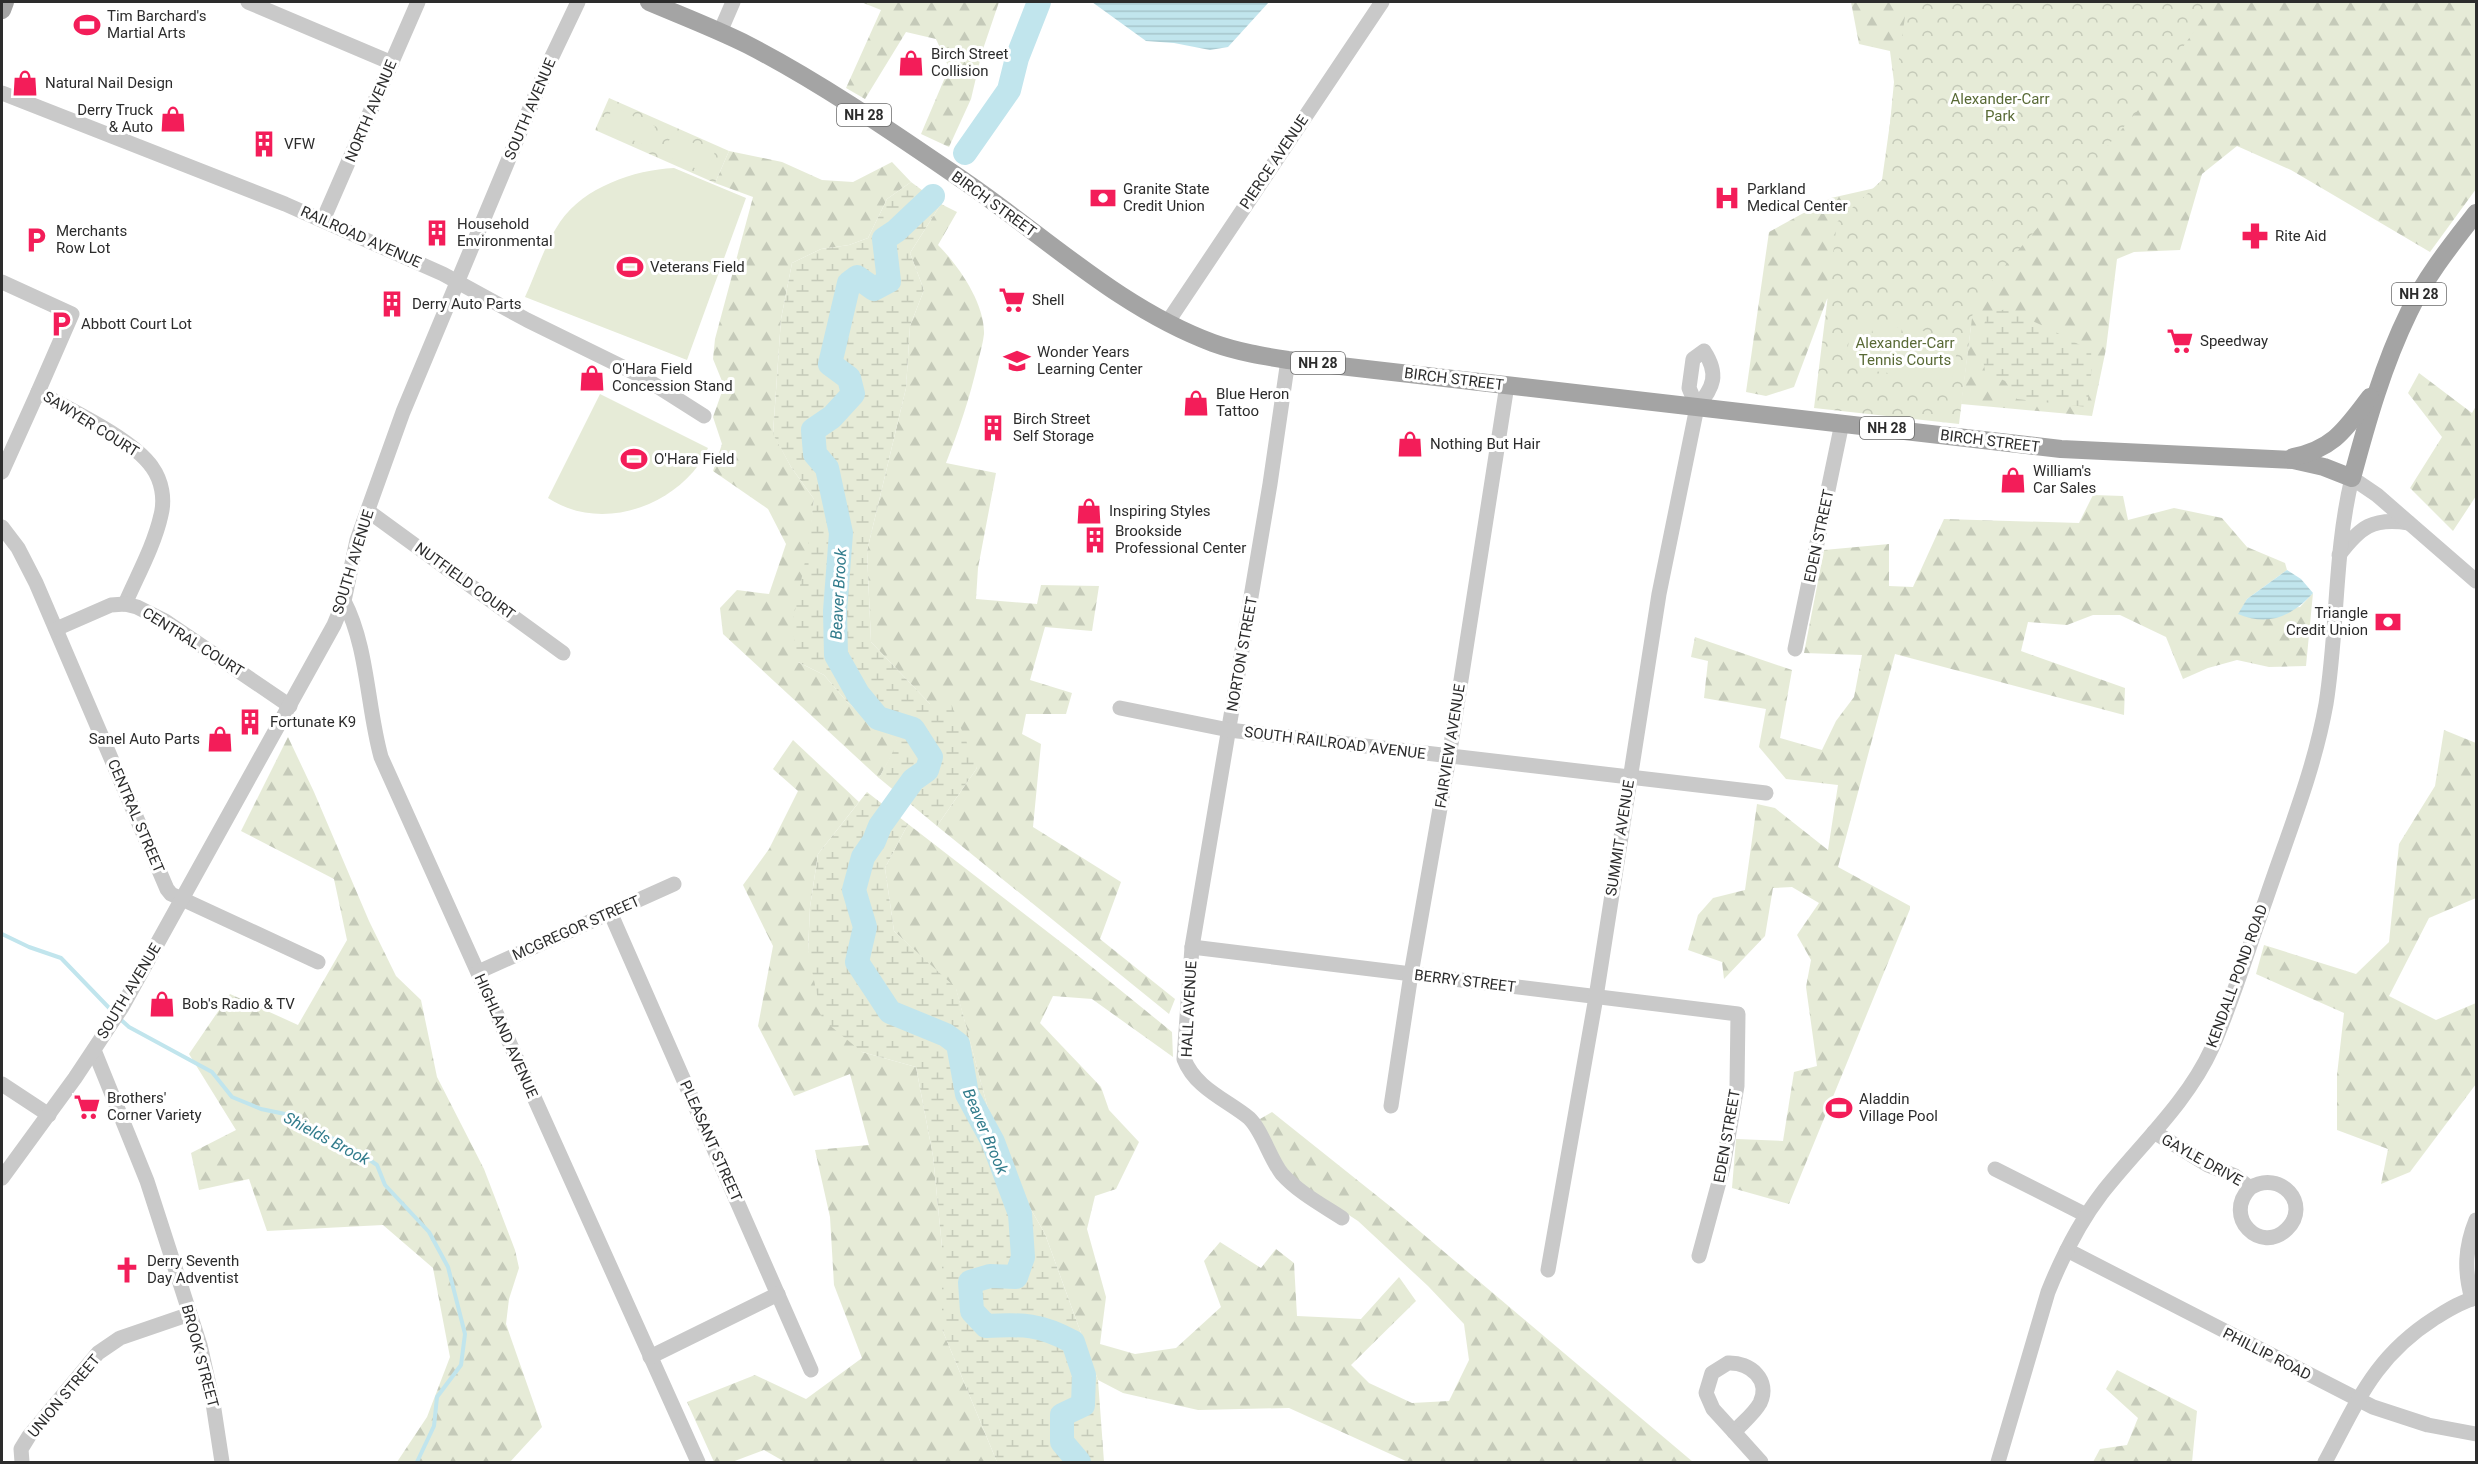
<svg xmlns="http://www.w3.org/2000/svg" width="2478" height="1464" font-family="Roboto,sans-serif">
	<defs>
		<pattern id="forest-firs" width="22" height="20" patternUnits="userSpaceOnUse" patternTransform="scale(1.5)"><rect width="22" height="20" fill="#e6ebd7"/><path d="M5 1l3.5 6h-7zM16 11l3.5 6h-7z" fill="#c5cab9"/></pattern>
		<pattern id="wetland-marsh" width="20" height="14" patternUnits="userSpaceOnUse" patternTransform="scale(1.5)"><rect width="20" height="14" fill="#e6ebd7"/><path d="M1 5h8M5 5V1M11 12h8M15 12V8" fill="none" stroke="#c5cab9"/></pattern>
		<pattern id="park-crowns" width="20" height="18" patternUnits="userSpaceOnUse" patternTransform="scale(1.5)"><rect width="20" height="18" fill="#e6ebd7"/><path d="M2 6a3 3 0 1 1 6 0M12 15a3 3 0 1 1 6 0" fill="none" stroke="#c5cab9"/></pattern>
		<pattern id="water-rules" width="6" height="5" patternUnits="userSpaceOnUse" patternTransform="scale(1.5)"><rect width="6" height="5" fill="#c1e5ed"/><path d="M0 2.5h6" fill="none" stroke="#a6c5cb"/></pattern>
	</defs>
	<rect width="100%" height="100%" fill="#fff"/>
	<g fill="url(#forest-firs)">
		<path d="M861 2H999L982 52 971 99 949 147 921 134 949 68 936 39 906 32 865 99 846 88 881 10Z"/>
		<path d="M1851 2H2476V189L2430 252 2291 170 2237 146 2202 174 2180 250 2134 252 2117 259 2106 349 2092 416 1961 404 1971 326 1899 273 1827 299 1794 387 1766 396 1746 392 1769 232 1831 198 1884 186 1894 82 1890 51 1859 44Z"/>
		<path d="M729 151 782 162 822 180 853 182 892 162 911 182 887 199 868 238 849 245 821 249 792 263 781 319 773 433 791 467 814 499 798 662 824 675 848 703 899 742 879 778 723 634 720 608 737 590 769 594 786 544 768 509 713 471 722 444 713 417 724 386 713 359 715 339 753 197 715 183Z"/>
		<path d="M941 204 957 212 938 245C959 266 985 304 984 334 983 343 980 353 978 362 970 397 959 430 946 463L996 473 978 568 976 599 1037 604 1041 585 1099 586 1092 631 1045 627 1030 680 1072 693 1066 714H1026L1022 734 1041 744 1033 827 1121 882 1100 939 1175 999 1169 1014 937 826 977 768 930 704 871 642 867 551 906 388 910 326 924 290 910 253Z"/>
		<path d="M2419 373 2472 413 2476 406V496L2453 531 2410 488 2442 437 2408 393Z"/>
		<path d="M2093 495 2123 496 2128 520 2174 508 2222 518 2247 547 2285 563 2287 570 2247 599 2239 614 2300 607 2313 593 2306 666 2269 667 2237 660 2208 668 2183 679 2166 637 2120 615H2093L2067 625 2028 622 2021 651 2125 688 2124 715 1895 654 1838 867 1910 906V909L1789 1204 1732 1188 1736 1139 1783 1141 1794 1072 1817 1066 1806 987 1811 960 1797 935 1819 903 1792 887 1773 888 1765 936 1724 979 1722 962 1688 950 1698 915 1713 898 1745 890 1757 804 1775 808 1828 850 1838 785 1786 779 1759 747 1766 709 1704 698 1708 661 1691 657 1695 637 1792 670 1780 738 1822 750 1836 721 1854 697 1862 655 1804 653 1824 550 1889 544V586L1913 587 1944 519 2079 523Z"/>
		<path d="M2444 730 2476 743V898L2429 918 2389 996 2436 1020 2476 1003V1084L2410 1172 2381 1184 2388 1149 2337 1130V1075L2344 1013 2256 974 2264 945 2356 974 2389 942 2399 844 2435 786Z"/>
		<path d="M288 737 314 792 369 921 396 976 421 1000 437 1077 484 1169 515 1250 519 1268 509 1299 506 1324 542 1427 510 1462H397L427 1417 450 1357 433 1268 383 1225 267 1231 249 1179 199 1190 191 1153 236 1130 189 1054 230 994 298 1025 347 940 334 879 241 831Z"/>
		<path d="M793 740 859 802 818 854 810 907 808 951 862 1052 916 1067 933 1156 942 1247V1329L997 1462H785L764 1450 732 1462H714L687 1402 755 1375 806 1399 862 1358 834 1285 830 1217 815 1150 869 1145 850 1074 794 1096 758 1026 773 946 743 885 769 849 798 791 773 769Z"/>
		<path d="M908 824 1071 950 1172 1032 1173 1057 1092 999 1053 996 1040 1023 1101 1087 1109 1110 1139 1142 1116 1189 1095 1196 1087 1229 1106 1297 1100 1344 1135 1354 1176 1348 1221 1307 1204 1261 1220 1242 1261 1268 1276 1249 1294 1263 1297 1316 1361 1319 1399 1277 1416 1301 1351 1365 1369 1383 1412 1403 1449 1401 1469 1360 1464 1324 1428 1286 1358 1221 1292 1178 1266 1135 1260 1119 1272 1112 1391 1207 1693 1462H1408L1289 1408 1198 1410 1123 1393 1098 1380 1045 1234 1021 1192 987 1105 956 989 894 931 885 868Z"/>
		<path d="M2117 1370 2197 1411 2192 1462H2093L2100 1449 2127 1445 2138 1418 2106 1389Z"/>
	</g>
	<g fill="url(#wetland-marsh)">
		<path d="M911 182 941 204 910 253 924 290 910 326 906 388 867 551 871 642 930 704 950 701 977 768 937 826 879 778 898 742 848 703 824 675 798 662 792 625 808 547 814 499 791 467 773 434 781 319 792 263 821 249 849 245 868 238 887 199Z"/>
		<path d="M2007 309 2050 329 2091 351 2092 368 2087 407 2017 399 2005 381 1985 371 1980 342 1987 313Z"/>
		<path d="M867 792 908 824 885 868 894 931 956 988 987 1105 1021 1192 1045 1234 1098 1380 1104 1462H997L942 1329V1247L933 1156 916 1067 862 1052 822 1019 808 951 810 907 818 854Z"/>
	</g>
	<g fill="url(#park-crowns)">
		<path d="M1907 2H2214L2145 102 1974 302 1959 424 1814 408 1837 222 1882 180Z"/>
		<path d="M609 98 729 151 715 183 595 130Z"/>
	</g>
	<g fill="#e6ebd7">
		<path d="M613 107 655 126 646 146 604 127Z"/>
		<path d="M672 134 715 152 706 173 663 154Z"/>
		<path d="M674 168 746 198 687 360 525 297C536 273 545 244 560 222 584 187 634 170 674 168Z"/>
		<path d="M1852 320 1873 323 1867 369 1845 366Z"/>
		<path d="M1881 325 1902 328 1895 374 1874 371Z"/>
		<path d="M1909 329 1930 332 1923 378 1902 375Z"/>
		<path d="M1937 333 1959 336 1952 382 1931 379Z"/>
		<path d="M600 394 708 448C704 456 699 465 693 472 658 512 595 529 548 498Z"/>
	</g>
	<g fill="url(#water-rules)">
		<path d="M1092 2H1269L1228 47 1210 50 1174 43 1146 41Z"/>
		<path d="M2287 570 2301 579 2313 593C2292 616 2269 627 2238 614L2247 599Z"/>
	</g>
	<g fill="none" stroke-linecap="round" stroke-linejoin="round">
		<g stroke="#c1e5ed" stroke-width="4">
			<path d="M2 934 29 947 61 958 114 1013"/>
			<path d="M119 1018 129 1027 212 1072 232 1097 261 1109 285 1114 355 1150 377 1165 385 1185 429 1232 448 1267 465 1334 461 1365 437 1397 434 1426 417 1462"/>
		</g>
		<g stroke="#c1e5ed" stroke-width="24">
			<path d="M965 153 1009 90 1017 58 1039 2"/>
			<path d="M933 196 896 231 884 239 889 281 874 289 857 277 849 283 830 364 849 378 853 394 832 417 813 430 815 454 827 468 841 533 835 611 836 655 858 694 878 718 913 729 931 757 927 770 913 780 880 826 874 841 863 857 854 890 865 927 857 962 890 1012 946 1035 958 1044 967 1094 993 1142 1020 1214 1023 1257 1016 1277 990 1276 970 1282 972 1311 986 1326C1023 1324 1040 1324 1073 1342L1084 1375 1083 1405 1062 1415V1442L1079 1462"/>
		</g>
		<g stroke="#c9c9c9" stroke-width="15">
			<path d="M248 2 392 63"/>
			<path d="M720 32 733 2"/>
			<path d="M2 93 285 204 443 274 527 320 641 376 704 416"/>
			<path d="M323 220 418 2"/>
			<path d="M2 282 72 314 38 392"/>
			<path d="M1167 323 1382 2"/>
			<path d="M1704 351C1719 374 1714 387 1697 407L1689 388 1693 359Z"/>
			<path d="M1288 360 1270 484 1192 947 1184 1059C1195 1088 1227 1100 1249 1118 1262 1130 1270 1159 1282 1174 1298 1192 1322 1205 1342 1218"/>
			<path d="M2 472 38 392C69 409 133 439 152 467 162 481 165 499 161 515 154 546 137 576 125 604"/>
			<path d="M368 511 563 653"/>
			<path d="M2 527 18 548 36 583 167 889 171 894 182 899 318 962"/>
			<path d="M2339 555C2360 527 2373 517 2409 523"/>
			<path d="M344 601C368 647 367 707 381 757L698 1462"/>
			<path d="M56 629 111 605 125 604 137 607 165 621 290 706"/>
			<path d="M1795 649 1842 423"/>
			<path d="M1120 708 1229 730 1766 793"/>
			<path d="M610 912 811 1370"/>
			<path d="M1192 947 1738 1014 1737 1086 1723 1167 1699 1256"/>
			<path d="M478 972 674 884"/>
			<path d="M94 1050 147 1181 200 1345 213 1403 222 1462"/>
			<path d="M2 1084 49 1115"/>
			<path d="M1391 1106 1411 974 1449 757 1507 385"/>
			<path d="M2154 1132 2208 1165 2235 1176 2250 1188C2280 1169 2312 1204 2287 1229 2261 1255 2222 1217 2250 1188"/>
			<path d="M1995 1169 2086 1215"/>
			<path d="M2 1178 75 1078 122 1007 334 625 344 601 357 540 403 412 548 65 578 2"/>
			<path d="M2067 1250 2373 1407 2428 1425 2476 1434"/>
			<path d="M1548 1270 1596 997 1659 594 1697 407"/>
			<path d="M2472 1299C2464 1271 2465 1247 2476 1220"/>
			<path d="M650 1357 778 1294"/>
			<path d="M1728 1363C1750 1362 1771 1380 1760 1403 1754 1414 1742 1423 1734 1432L1713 1409 1706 1393 1712 1373Z"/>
			<path d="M1734 1432 1761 1462"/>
			<path d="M22 1462 21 1449 29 1436 98 1353 120 1338 190 1314"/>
			<path d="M1998 1462 2048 1292C2062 1257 2079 1223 2102 1193 2139 1146 2187 1103 2212 1048 2233 1000 2248 949 2266 899 2288 834 2314 771 2326 704 2338 629 2334 552 2352 478L2377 495 2476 581"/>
			<path d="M2325 1462C2358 1401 2374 1357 2435 1318 2448 1310 2462 1301 2476 1298"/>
		</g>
		<g stroke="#a4a4a4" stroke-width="18">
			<path d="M649 2C682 16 716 29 748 45 822 83 898 136 967 183 1047 238 1121 309 1213 343 1238 352 1263 356 1288 360L1983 440 2061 449 2293 460 2324 467 2352 478C2367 422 2383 365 2409 312 2426 276 2452 244 2476 213"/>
			<path d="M2 10 5 2"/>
			<path d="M2293 457C2334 449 2346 428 2370 397"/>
		</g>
	</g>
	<defs>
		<g id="stadium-bare" transform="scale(2.07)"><path d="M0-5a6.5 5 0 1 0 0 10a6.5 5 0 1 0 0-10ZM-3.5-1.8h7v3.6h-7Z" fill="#f31d59" stroke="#fff" stroke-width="2.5" paint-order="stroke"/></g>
		<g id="shop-bare" transform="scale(2.07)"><path d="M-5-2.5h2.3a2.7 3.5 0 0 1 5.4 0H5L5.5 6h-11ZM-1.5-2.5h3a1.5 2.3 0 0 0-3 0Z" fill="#f31d59" stroke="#fff" stroke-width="2.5" paint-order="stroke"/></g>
		<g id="building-bare" transform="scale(2.07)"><path d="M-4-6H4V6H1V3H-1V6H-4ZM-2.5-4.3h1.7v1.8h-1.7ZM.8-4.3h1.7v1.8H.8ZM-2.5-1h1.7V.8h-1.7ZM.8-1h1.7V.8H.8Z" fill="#f31d59" stroke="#fff" stroke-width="2.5" paint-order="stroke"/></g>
		<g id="bank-bare" transform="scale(2.07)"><path d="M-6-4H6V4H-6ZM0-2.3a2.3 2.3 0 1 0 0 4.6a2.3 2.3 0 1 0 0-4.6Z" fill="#f31d59" stroke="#fff" stroke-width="2.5" paint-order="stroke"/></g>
		<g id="hospital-bare" transform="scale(2.07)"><path d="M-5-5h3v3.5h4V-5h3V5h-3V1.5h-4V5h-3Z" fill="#f31d59" stroke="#fff" stroke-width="2.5" paint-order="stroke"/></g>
		<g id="pharmacy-bare" transform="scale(2.07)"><path d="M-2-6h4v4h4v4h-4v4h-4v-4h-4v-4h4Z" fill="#f31d59" stroke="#fff" stroke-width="2.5" paint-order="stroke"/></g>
		<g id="parking-bare" transform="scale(2.07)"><path d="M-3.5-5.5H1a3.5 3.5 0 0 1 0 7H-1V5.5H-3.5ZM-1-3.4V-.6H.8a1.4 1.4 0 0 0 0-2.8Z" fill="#f31d59" stroke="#fff" stroke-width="2.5" paint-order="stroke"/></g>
		<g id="supermarket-bare" transform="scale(2.07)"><path d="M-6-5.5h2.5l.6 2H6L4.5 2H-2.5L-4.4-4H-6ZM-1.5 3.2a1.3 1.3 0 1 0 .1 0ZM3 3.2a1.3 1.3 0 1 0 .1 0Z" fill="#f31d59" stroke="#fff" stroke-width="2.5" paint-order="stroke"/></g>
		<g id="school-bare" transform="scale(2.07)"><path d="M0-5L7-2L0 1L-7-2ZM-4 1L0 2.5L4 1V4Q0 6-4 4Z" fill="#f31d59" stroke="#fff" stroke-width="2.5" paint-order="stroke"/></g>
		<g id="church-bare" transform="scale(2.07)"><path d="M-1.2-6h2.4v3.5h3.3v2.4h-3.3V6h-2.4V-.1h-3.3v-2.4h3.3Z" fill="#f31d59" stroke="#fff" stroke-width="2.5" paint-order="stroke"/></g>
	</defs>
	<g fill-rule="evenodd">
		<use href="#stadium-bare" x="87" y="25"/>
		<use href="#shop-bare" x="911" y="63"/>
		<use href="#shop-bare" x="25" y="83"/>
		<use href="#shop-bare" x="173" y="119"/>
		<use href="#building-bare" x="264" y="144"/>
		<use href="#bank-bare" x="1103" y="198"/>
		<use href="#hospital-bare" x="1727" y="198"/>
		<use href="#building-bare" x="437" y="233"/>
		<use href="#pharmacy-bare" x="2255" y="236"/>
		<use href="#parking-bare" x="36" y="240"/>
		<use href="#stadium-bare" x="630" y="267"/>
		<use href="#supermarket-bare" x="1012" y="300"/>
		<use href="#building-bare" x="392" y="304"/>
		<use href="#parking-bare" x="61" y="324"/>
		<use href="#supermarket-bare" x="2180" y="341"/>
		<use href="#school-bare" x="1017" y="361"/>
		<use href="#shop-bare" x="592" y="378"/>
		<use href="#shop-bare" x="1196" y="403"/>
		<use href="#building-bare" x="993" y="428"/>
		<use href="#shop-bare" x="1410" y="444"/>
		<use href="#stadium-bare" x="634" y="459"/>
		<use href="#shop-bare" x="2013" y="480"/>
		<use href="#shop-bare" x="1089" y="511"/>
		<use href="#building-bare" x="1095" y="540"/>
		<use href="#bank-bare" x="2388" y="622"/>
		<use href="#building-bare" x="250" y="722"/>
		<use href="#shop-bare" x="220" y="739"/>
		<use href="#shop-bare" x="162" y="1004"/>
		<use href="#supermarket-bare" x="87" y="1107"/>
		<use href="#stadium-bare" x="1839" y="1108"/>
		<use href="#church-bare" x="127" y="1270"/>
	</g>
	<g text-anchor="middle" stroke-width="6" stroke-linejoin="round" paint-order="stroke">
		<g fill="#fff" stroke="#6b6b6b" stroke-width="1.5">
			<rect x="837" y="104" width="54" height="22" rx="4.5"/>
			<rect x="2392" y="283" width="54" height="22" rx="4.5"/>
			<rect x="1291" y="352" width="54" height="22" rx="4.5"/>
			<rect x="1860" y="417" width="54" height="22" rx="4.5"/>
		</g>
		<g font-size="14" font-weight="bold" fill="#2c2c2c">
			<text x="864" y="120">NH 28</text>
			<text x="2419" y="299">NH 28</text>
			<text x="1318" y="368">NH 28</text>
			<text x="1887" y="433">NH 28</text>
		</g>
		<g font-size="15" fill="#2c2c2c" stroke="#fff" text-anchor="start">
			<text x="107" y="21">Tim Barchard's<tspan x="107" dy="17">Martial Arts</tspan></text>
			<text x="931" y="59">Birch Street<tspan x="931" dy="17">Collision</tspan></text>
			<text x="45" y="88">Natural Nail Design</text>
			<text x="153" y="115" text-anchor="end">Derry Truck<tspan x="153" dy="17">&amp; Auto</tspan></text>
			<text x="284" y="149">VFW</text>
			<text x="1123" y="194">Granite State<tspan x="1123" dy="17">Credit Union</tspan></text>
			<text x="1747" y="194">Parkland<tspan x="1747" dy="17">Medical Center</tspan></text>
			<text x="457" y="229">Household<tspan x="457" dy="17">Environmental</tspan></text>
			<text x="56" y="236">Merchants<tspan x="56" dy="17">Row Lot</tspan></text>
			<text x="2275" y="241">Rite Aid</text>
			<text x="650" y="272">Veterans Field</text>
			<text x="1032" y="305">Shell</text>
			<text x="412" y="309">Derry Auto Parts</text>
			<text x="81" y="329">Abbott Court Lot</text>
			<text x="2200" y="346">Speedway</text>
			<text x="1037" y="357">Wonder Years<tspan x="1037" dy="17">Learning Center</tspan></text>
			<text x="612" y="374">O'Hara Field<tspan x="612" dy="17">Concession Stand</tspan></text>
			<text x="1216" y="399">Blue Heron<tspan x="1216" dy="17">Tattoo</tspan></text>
			<text x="1013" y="424">Birch Street<tspan x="1013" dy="17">Self Storage</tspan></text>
			<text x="1430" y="449">Nothing But Hair</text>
			<text x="654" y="464">O'Hara Field</text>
			<text x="2033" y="476">William's<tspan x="2033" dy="17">Car Sales</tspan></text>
			<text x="1109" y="516">Inspiring Styles</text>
			<text x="1115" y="536">Brookside<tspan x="1115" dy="17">Professional Center</tspan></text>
			<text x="2368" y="618" text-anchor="end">Triangle<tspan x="2368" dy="17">Credit Union</tspan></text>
			<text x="270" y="727">Fortunate K9</text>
			<text x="200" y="744" text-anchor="end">Sanel Auto Parts</text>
			<text x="182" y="1009">Bob's Radio &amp; TV</text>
			<text x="107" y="1103">Brothers'<tspan x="107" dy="17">Corner Variety</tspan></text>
			<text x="1859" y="1104">Aladdin<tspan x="1859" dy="17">Village Pool</tspan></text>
			<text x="147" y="1266">Derry Seventh<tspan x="147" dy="17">Day Adventist</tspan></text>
		</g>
		<g font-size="15" fill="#596a36" stroke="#fff">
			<text x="2000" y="104">Alexander-Carr<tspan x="2000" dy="17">Park</tspan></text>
			<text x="1905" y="348">Alexander-Carr<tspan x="1905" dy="17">Tennis Courts</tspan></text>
		</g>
		<g font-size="15" fill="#2c2c2c" stroke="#fff">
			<text transform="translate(530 109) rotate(-67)" y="5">SOUTH AVENUE</text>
			<text transform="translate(371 111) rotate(-67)" y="5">NORTH AVENUE</text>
			<text transform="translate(1274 162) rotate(-56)" y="5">PIERCE AVENUE</text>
			<text transform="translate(994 204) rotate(36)" y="5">BIRCH STREET</text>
			<text transform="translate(361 237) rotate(24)" y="5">RAILROAD AVENUE</text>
			<text transform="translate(1454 379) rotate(7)" y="5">BIRCH STREET</text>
			<text transform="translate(91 424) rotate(32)" y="5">SAWYER COURT</text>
			<text transform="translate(1990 441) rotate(7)" y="5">BIRCH STREET</text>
			<text transform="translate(1819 536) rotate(-78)" y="5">EDEN STREET</text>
			<text transform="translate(353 562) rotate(-73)" y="5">SOUTH AVENUE</text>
			<text transform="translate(465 581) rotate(36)" y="5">NUTFIELD COURT</text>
			<text transform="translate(193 642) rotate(32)" y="5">CENTRAL COURT</text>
			<text transform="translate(1242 654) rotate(-80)" y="5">NORTON STREET</text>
			<text transform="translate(1335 743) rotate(7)" y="5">SOUTH RAILROAD AVENUE</text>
			<text transform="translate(1450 746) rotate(-81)" y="5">FAIRVIEW AVENUE</text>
			<text transform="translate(136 816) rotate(67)" y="5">CENTRAL STREET</text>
			<text transform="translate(1620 838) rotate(-81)" y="5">SUMMIT AVENUE</text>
			<text transform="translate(576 928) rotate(-24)" y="5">MCGREGOR STREET</text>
			<text transform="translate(2237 976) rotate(-70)" y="5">KENDALL POND ROAD</text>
			<text transform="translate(1465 981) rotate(7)" y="5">BERRY STREET</text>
			<text transform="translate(129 991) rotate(-59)" y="5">SOUTH AVENUE</text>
			<text transform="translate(1189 1009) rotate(-87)" y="5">HALL AVENUE</text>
			<text transform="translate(506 1036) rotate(66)" y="5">HIGHLAND AVENUE</text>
			<text transform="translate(1727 1136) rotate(-80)" y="5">EDEN STREET</text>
			<text transform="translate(711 1141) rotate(66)" y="5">PLEASANT STREET</text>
			<text transform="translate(2202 1160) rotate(29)" y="5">GAYLE DRIVE</text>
			<text transform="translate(2267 1354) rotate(27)" y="5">PHILLIP ROAD</text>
			<text transform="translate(200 1356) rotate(75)" y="5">BROOK STREET</text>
			<text transform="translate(64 1396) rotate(-50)" y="5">UNION STREET</text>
		</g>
		<g font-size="16" font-style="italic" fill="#327c8c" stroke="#fff">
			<text transform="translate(838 594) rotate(-87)" y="6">Beaver Brook</text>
			<text transform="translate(986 1131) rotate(67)" y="6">Beaver Brook</text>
			<text transform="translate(327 1138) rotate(28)" y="6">Shields Brook</text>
		</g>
	</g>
	<rect width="2478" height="1464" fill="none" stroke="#2c2c2c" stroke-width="6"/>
</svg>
